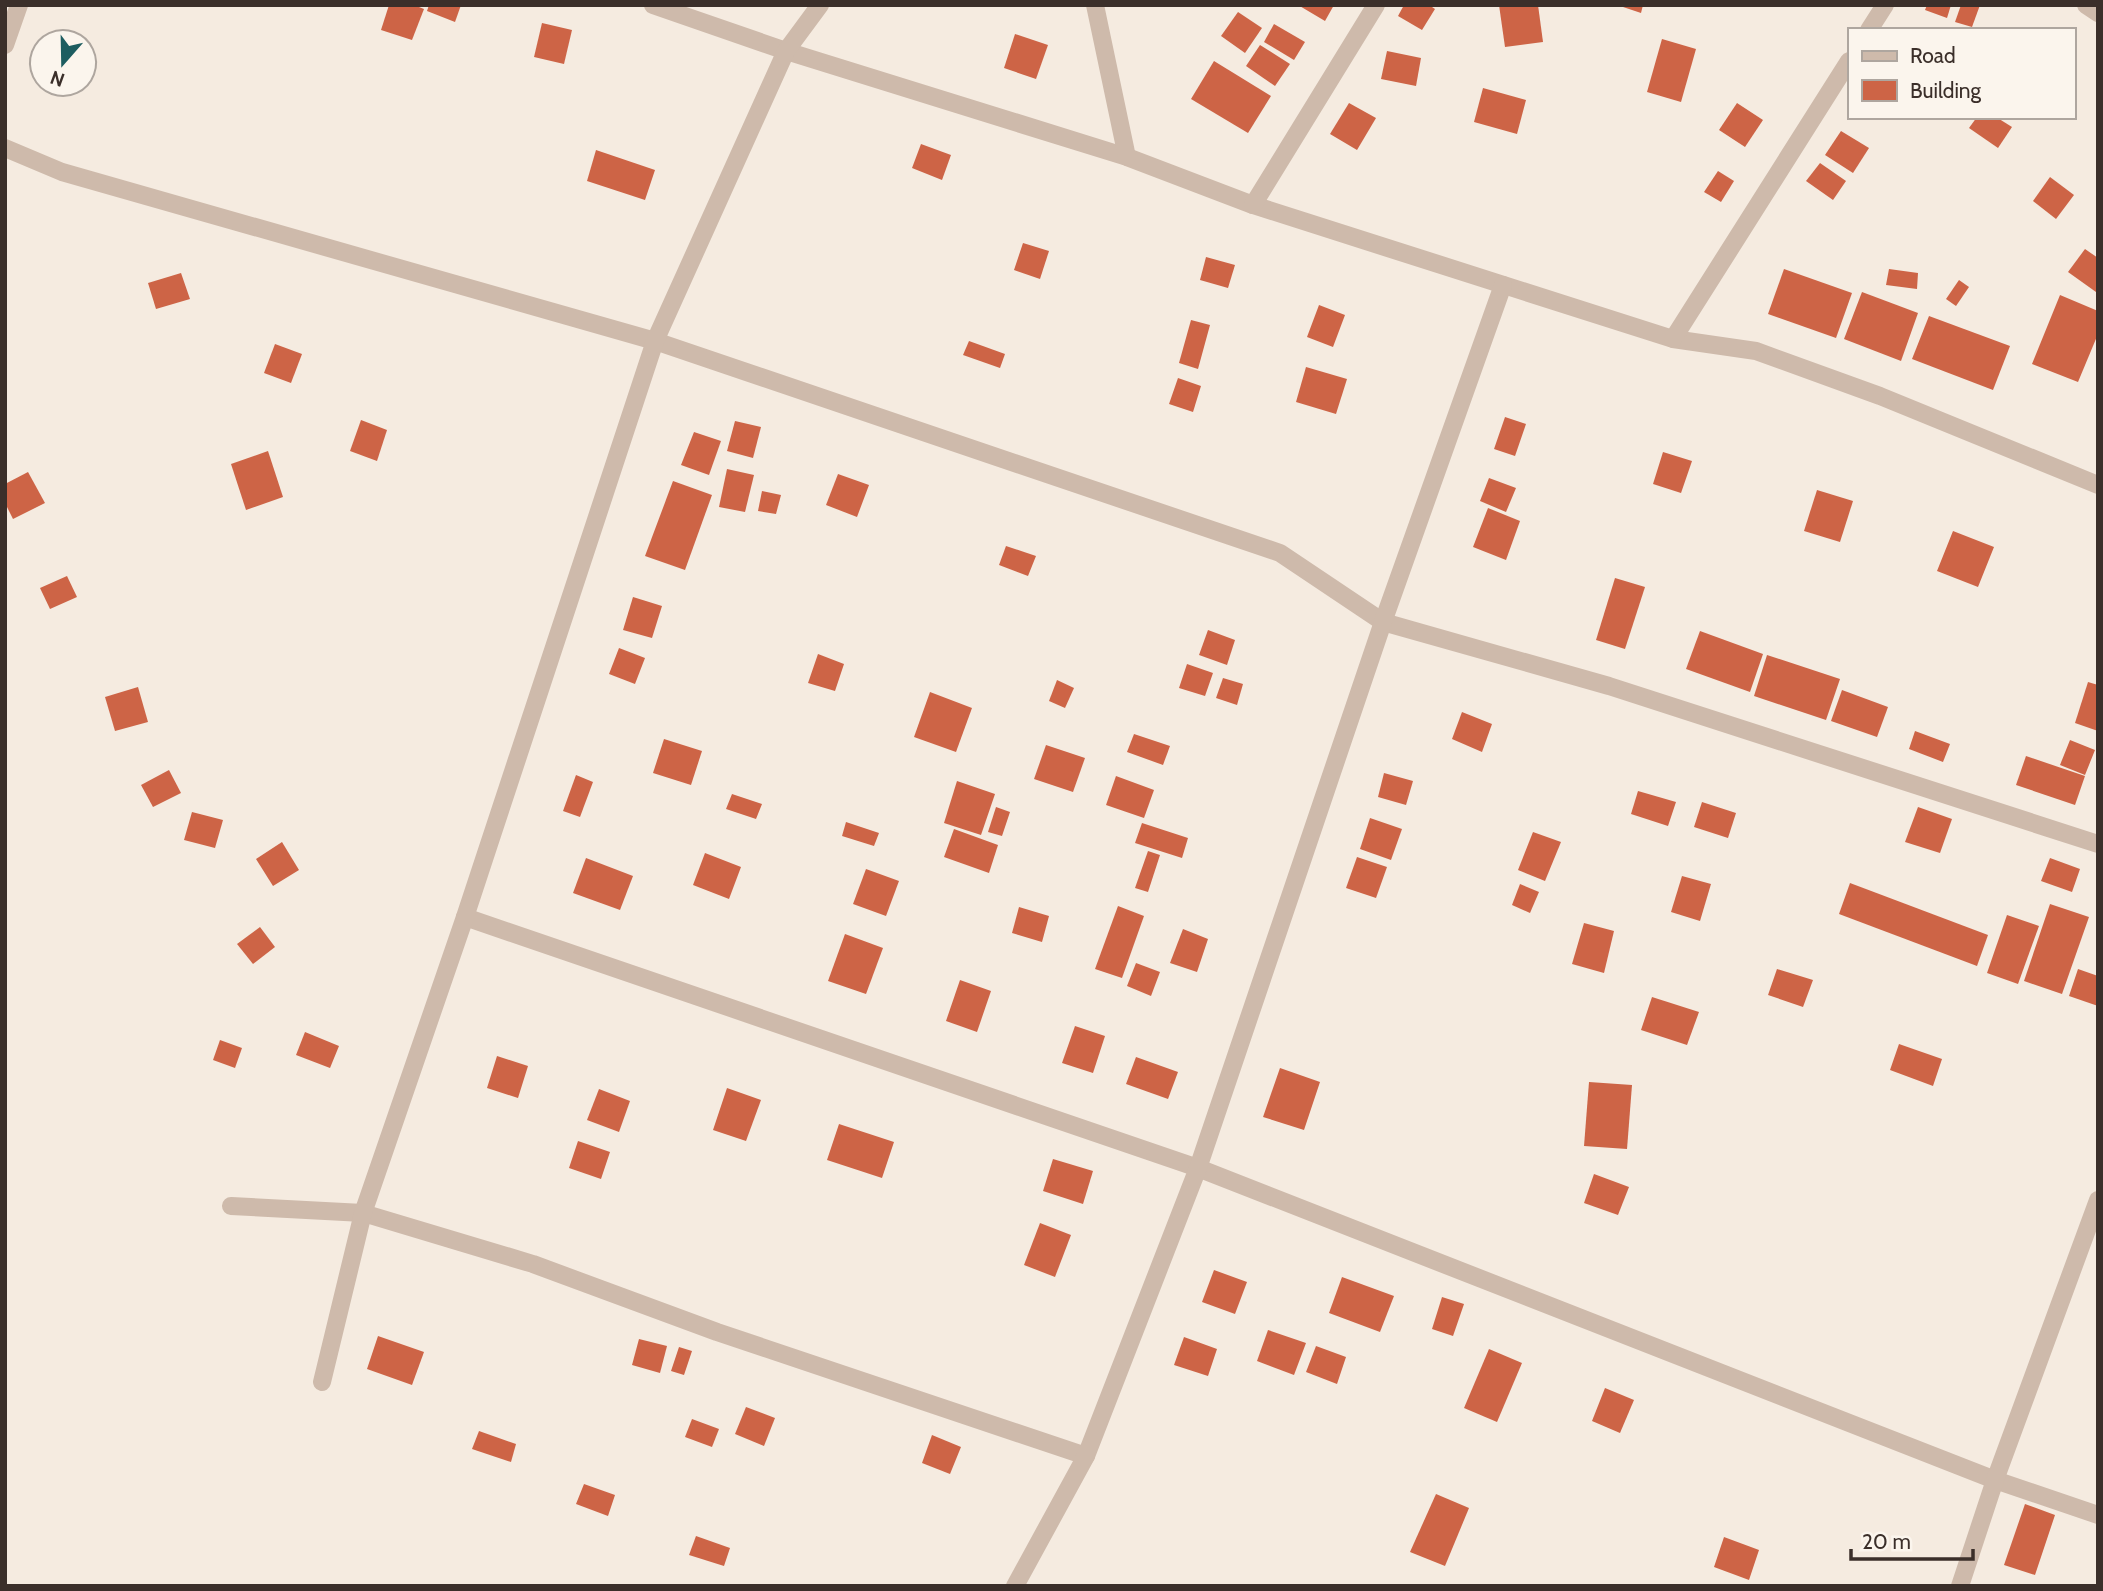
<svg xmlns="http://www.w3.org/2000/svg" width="2103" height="1591" font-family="Cabin,sans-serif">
	<rect width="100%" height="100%" fill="#f5ebe0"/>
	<g fill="#cd6446">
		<path d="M389 5H414L424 9 412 40 381 30Z"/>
		<path d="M429 5H461L455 22 427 11Z"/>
		<path d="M1298 5H1334L1325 21Z"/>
		<path d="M1404 5H1429L1435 9 1422 30 1398 16Z"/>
		<path d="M1499 5H1538L1543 42 1505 47Z"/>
		<path d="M1617 5H1643L1641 13Z"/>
		<path d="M1927 5H1951L1947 18 1925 10Z"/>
		<path d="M1961 5H1980L1972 27 1955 22Z"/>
		<path d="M1238 12 1262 28 1245 53 1221 36Z"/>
		<path d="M542 23 572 30 564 64 534 57Z"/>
		<path d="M1274 24 1305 42 1294 60 1264 42Z"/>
		<path d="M1015 34 1048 45 1036 79 1004 68Z"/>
		<path d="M1662 39 1696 49 1681 102 1647 92Z"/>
		<path d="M1260 45 1290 64 1275 86 1246 66Z"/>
		<path d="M1387 51 1421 58 1416 86 1381 79Z"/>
		<path d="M1214 61 1271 96 1248 133 1191 99Z"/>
		<path d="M1483 88 1526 100 1517 134 1474 122Z"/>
		<path d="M1349 103 1376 118 1357 150 1330 134Z"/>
		<path d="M1737 103 1763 120 1745 147 1719 130Z"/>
		<path d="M1977 117H1996L2012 127 1998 148 1969 128Z"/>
		<path d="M1841 131 1869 148 1853 173 1825 155Z"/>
		<path d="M921 144 951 155 942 180 912 168Z"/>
		<path d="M596 150 655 170 645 200 587 181Z"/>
		<path d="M1820 163 1846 181 1833 200 1806 181Z"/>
		<path d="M1718 171 1734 181 1721 202 1704 192Z"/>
		<path d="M2050 177 2074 195 2056 219 2033 201Z"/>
		<path d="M1023 243 1049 251 1040 279 1014 270Z"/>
		<path d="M2085 249 2098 258V289L2096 292 2068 272Z"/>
		<path d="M1206 257 1235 265 1228 288 1200 280Z"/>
		<path d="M1784 269 1852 293 1836 338 1768 314Z"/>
		<path d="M1889 269 1918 273 1917 289 1886 285Z"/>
		<path d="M181 273 190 299 156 309 148 283Z"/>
		<path d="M1959 280 1969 287 1956 306 1946 299Z"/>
		<path d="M1862 292 1918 313 1901 361 1844 339Z"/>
		<path d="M2060 295 2098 311V334L2078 382 2032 364Z"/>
		<path d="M1319 305 1345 315 1333 347 1307 337Z"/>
		<path d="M1929 316 2010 346 1993 390 1912 359Z"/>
		<path d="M1191 320 1210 325 1198 369 1179 363Z"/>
		<path d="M969 341 1005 354 1000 368 963 355Z"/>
		<path d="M275 344 302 354 291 383 264 373Z"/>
		<path d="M1306 367 1347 379 1336 414 1296 402Z"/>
		<path d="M1178 378 1201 386 1193 412 1169 404Z"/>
		<path d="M1505 417 1526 424 1515 456 1494 449Z"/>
		<path d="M361 420 387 430 377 461 350 451Z"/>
		<path d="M735 421 761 427 753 458 727 451Z"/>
		<path d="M694 432 721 441 709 475 681 465Z"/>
		<path d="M268 451 283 497 246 510 231 464Z"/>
		<path d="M1663 452 1692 461 1681 493 1653 484Z"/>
		<path d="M727 469 754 475 745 512 719 507Z"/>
		<path d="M28 472 45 503 13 519 5 503V484Z"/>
		<path d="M838 474 869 485 857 517 826 505Z"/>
		<path d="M1489 478 1516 488 1506 512 1480 501Z"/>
		<path d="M673 481 712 495 685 570 645 556Z"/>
		<path d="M1817 490 1853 501 1840 542 1804 531Z"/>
		<path d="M762 491 781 495 776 514 758 511Z"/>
		<path d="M1488 508 1520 521 1506 560 1473 547Z"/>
		<path d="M1953 531 1994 547 1978 587 1937 571Z"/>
		<path d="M1006 546 1036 556 1028 576 999 565Z"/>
		<path d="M67 576 77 597 50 609 40 588Z"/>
		<path d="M1615 578 1645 587 1625 649 1596 640Z"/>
		<path d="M633 597 662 606 652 638 623 630Z"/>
		<path d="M1208 630 1235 640 1227 665 1199 655Z"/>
		<path d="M1700 631 1763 654 1750 692 1686 669Z"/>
		<path d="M619 648 645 658 635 684 609 674Z"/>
		<path d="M818 654 844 664 835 691 808 683Z"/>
		<path d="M1767 655 1840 679 1826 720 1754 696Z"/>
		<path d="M1187 664 1213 673 1205 696 1179 688Z"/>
		<path d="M1223 678 1243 684 1237 705 1216 698Z"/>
		<path d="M1057 680 1074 688 1065 708 1049 701Z"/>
		<path d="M2088 682 2098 685V731L2075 723Z"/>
		<path d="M138 687 148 722 115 731 105 697Z"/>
		<path d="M1842 690 1888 707 1877 737 1831 721Z"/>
		<path d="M930 692 972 708 956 752 914 737Z"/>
		<path d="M1462 712 1492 724 1482 752 1452 739Z"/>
		<path d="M1915 731 1950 744 1943 762 1909 749Z"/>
		<path d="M1134 734 1170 746 1163 765 1127 752Z"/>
		<path d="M664 739 702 751 691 785 653 773Z"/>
		<path d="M2070 740 2095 750 2085 775 2060 765Z"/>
		<path d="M1046 745 1085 758 1073 792 1034 779Z"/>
		<path d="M2026 756 2085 776 2075 805 2016 785Z"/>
		<path d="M169 770 181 793 153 807 141 785Z"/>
		<path d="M1384 773 1413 781 1406 805 1378 797Z"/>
		<path d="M576 775 593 782 580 817 563 811Z"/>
		<path d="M1116 776 1154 790 1144 818 1106 805Z"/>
		<path d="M957 781 995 794 981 835 944 823Z"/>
		<path d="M1638 791 1676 802 1668 826 1631 814Z"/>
		<path d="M732 794 762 804 756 819 726 809Z"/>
		<path d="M1702 802 1736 813 1728 838 1694 827Z"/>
		<path d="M996 807 1010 812 1002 836 988 832Z"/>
		<path d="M1918 807 1952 819 1940 853 1905 842Z"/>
		<path d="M192 812 223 820 215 848 184 840Z"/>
		<path d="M1370 818 1402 829 1391 860 1360 849Z"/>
		<path d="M846 822 879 833 874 846 842 836Z"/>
		<path d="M1142 823 1188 838 1182 858 1135 843Z"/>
		<path d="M954 829 998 845 989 873 944 857Z"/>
		<path d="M1533 832 1561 842 1545 881 1518 870Z"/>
		<path d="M282 842 299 870 273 886 256 859Z"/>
		<path d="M1148 851 1160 855 1148 892 1135 888Z"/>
		<path d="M705 853 741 867 729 899 693 885Z"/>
		<path d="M1357 857 1387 867 1376 898 1346 888Z"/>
		<path d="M586 858 633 876 620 910 573 893Z"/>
		<path d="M2050 858 2080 869 2072 892 2041 881Z"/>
		<path d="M866 869 899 881 886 916 853 904Z"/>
		<path d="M1682 876 1711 884 1700 921 1671 912Z"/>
		<path d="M1850 883 1988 935 1977 966 1839 914Z"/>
		<path d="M1520 884 1539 892 1530 913 1512 905Z"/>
		<path d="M2050 904 2089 917 2062 994 2024 981Z"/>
		<path d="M1118 906 1144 916 1122 978 1095 969Z"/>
		<path d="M1019 907 1049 916 1042 942 1012 933Z"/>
		<path d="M2007 915 2039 926 2018 984 1987 973Z"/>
		<path d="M1584 923 1614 931 1604 973 1572 964Z"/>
		<path d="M260 927 275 947 253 964 237 944Z"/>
		<path d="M1183 929 1208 939 1197 972 1170 963Z"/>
		<path d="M845 934 883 948 866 994 828 981Z"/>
		<path d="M1136 963 1160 972 1151 996 1127 986Z"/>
		<path d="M1777 969 1813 980 1803 1007 1768 995Z"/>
		<path d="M2078 969 2098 976V1006L2069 996Z"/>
		<path d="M960 980 991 991 977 1032 946 1021Z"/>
		<path d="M1652 997 1699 1012 1687 1045 1641 1030Z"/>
		<path d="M1075 1026 1105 1036 1093 1073 1062 1063Z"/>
		<path d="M305 1032 339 1046 330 1068 296 1055Z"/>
		<path d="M220 1040 242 1048 235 1068 213 1060Z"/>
		<path d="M1899 1044 1942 1059 1933 1086 1890 1070Z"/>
		<path d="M497 1056 528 1066 518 1098 487 1088Z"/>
		<path d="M1136 1057 1178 1072 1168 1099 1126 1084Z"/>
		<path d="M1280 1068 1320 1082 1304 1130 1263 1117Z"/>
		<path d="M1589 1082 1632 1085 1627 1149 1584 1146Z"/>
		<path d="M727 1088 761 1100 746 1141 713 1130Z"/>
		<path d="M599 1089 630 1101 619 1132 587 1120Z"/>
		<path d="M839 1124 894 1142 882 1178 827 1160Z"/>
		<path d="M578 1141 610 1152 601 1179 569 1168Z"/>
		<path d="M1053 1159 1093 1171 1083 1204 1043 1191Z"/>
		<path d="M1594 1174 1629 1187 1618 1215 1584 1203Z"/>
		<path d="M1040 1223 1071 1235 1055 1277 1024 1265Z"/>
		<path d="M1214 1270 1247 1282 1235 1314 1202 1302Z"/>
		<path d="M1342 1277 1394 1296 1380 1332 1329 1313Z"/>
		<path d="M1442 1297 1464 1304 1453 1336 1432 1329Z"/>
		<path d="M1268 1330 1306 1343 1294 1375 1257 1361Z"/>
		<path d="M378 1336 424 1352 412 1385 367 1369Z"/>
		<path d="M1184 1337 1217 1349 1208 1376 1174 1365Z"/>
		<path d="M639 1339 667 1346 660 1373 632 1365Z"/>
		<path d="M1316 1346 1346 1357 1337 1384 1306 1372Z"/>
		<path d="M679 1347 692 1351 684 1375 671 1371Z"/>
		<path d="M1489 1349 1522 1363 1497 1422 1464 1408Z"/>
		<path d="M1605 1388 1634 1400 1620 1433 1592 1421Z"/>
		<path d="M746 1407 775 1418 764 1446 735 1434Z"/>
		<path d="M692 1419 719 1429 712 1447 685 1437Z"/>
		<path d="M479 1431 516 1444 511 1462 472 1449Z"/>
		<path d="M932 1435 961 1447 950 1474 922 1463Z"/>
		<path d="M584 1484 615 1495 608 1516 576 1504Z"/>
		<path d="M1436 1494 1469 1508 1445 1566 1410 1552Z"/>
		<path d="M2025 1504 2055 1515 2035 1575 2004 1565Z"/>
		<path d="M696 1536 730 1548 724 1566 689 1555Z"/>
		<path d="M1724 1537 1759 1550 1749 1580 1714 1567Z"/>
	</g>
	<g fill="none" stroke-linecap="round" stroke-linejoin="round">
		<g stroke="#cebaab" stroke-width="18">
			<path d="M653 5 786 51 1127 157 1253 205 1673 339 1756 351 1880 396 2098 485"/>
			<path d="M1095 5 1127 157"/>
			<path d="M2086 5 2098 13"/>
			<path d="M1869 30 1885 5"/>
			<path d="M5 45 19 5"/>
			<path d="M5 148 62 172 655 341 1280 553 1383 622 1609 686 2098 844"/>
			<path d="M1253 205 1376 5"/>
			<path d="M1673 339 1849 61"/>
			<path d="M465 917 1198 1168 1995 1480 2098 1515"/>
			<path d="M231 1206 363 1213 533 1264 717 1332 1086 1456"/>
			<path d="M322 1382 363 1213 465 917 655 341 786 51 820 5"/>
			<path d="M1015 1586 1086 1456 1198 1168 1383 622 1503 285"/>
			<path d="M1960 1586 1995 1480 2098 1200"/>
		</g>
	</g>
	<rect width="2103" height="1591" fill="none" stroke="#3b2f2a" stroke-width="14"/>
	<rect x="1848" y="28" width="228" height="91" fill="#fbf5ed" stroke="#aea69f" stroke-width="2"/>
	<rect x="1862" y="51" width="35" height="10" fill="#cebaab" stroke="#aea69f" stroke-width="2"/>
	<text x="1910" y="63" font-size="21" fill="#3b2f2a">Road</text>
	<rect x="1862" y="80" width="35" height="21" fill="#cd6446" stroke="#aea69f" stroke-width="2"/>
	<text x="1910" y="98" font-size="21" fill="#3b2f2a">Building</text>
	<g transform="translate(63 63) rotate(200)"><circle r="33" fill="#fbf5ed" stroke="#aea69f" stroke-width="2"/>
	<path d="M0-5L12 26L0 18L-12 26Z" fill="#1d5d60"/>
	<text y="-10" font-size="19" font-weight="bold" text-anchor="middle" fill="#3b2f2a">N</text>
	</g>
	<path d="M1851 1549v10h122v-10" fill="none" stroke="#3b2f2a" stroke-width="3.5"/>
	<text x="1862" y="1549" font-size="21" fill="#3b2f2a" stroke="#fbf5ed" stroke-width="5" paint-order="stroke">20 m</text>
</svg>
